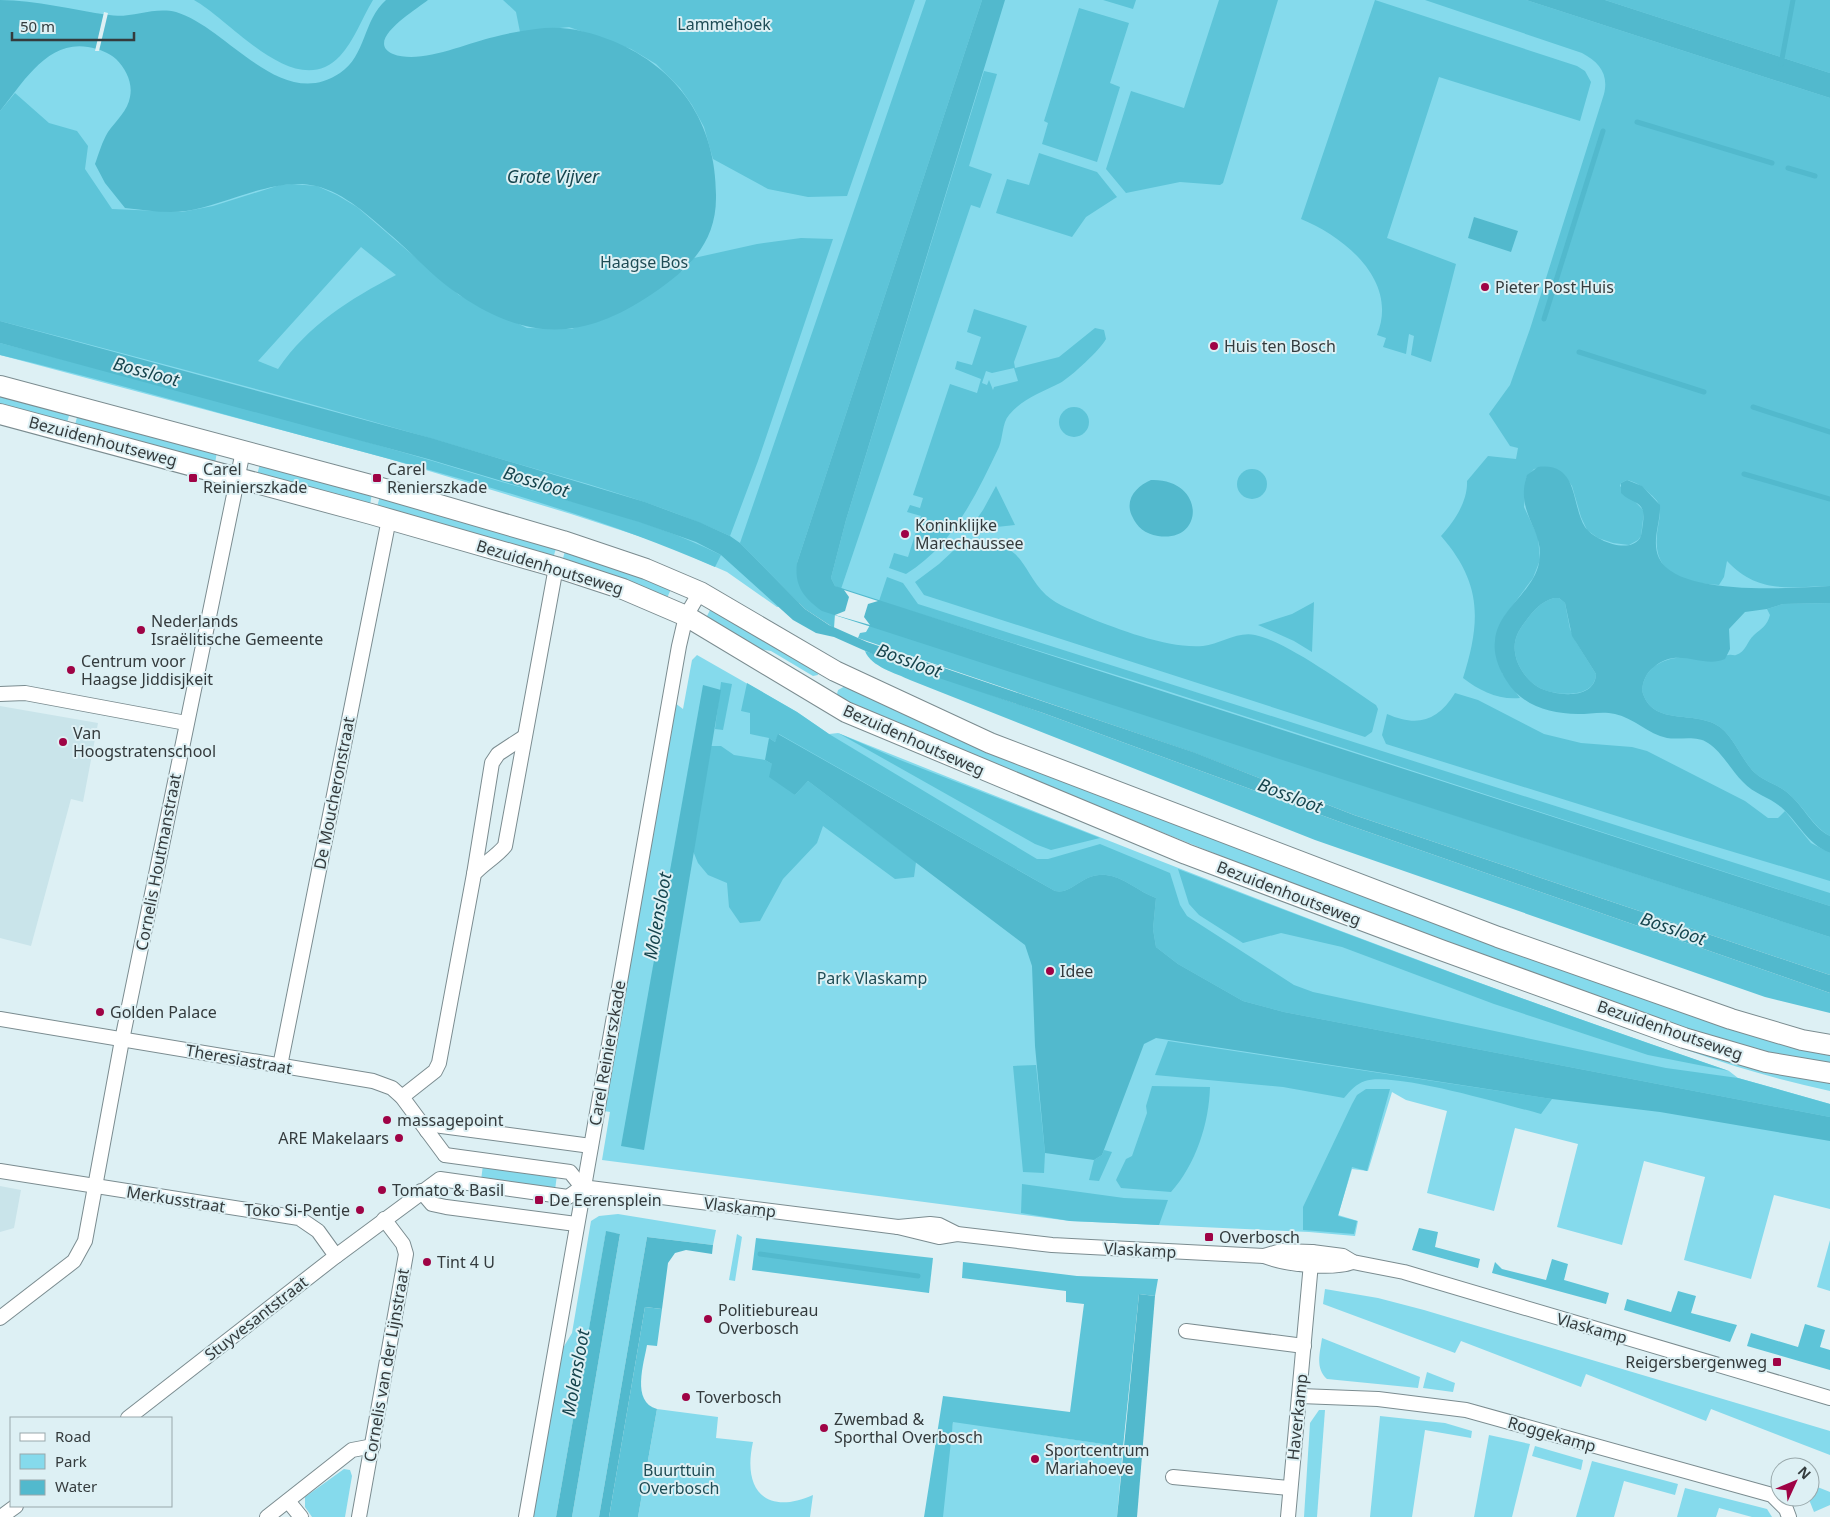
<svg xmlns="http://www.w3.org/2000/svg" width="1830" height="1517" font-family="'Noto Sans',sans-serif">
	<rect width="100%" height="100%" fill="#ddf0f4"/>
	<g fill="#c9e4ea">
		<path d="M0 706 98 723 83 802 71 799 31 946 0 938Z"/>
		<path d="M0 1186 21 1190 14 1228 0 1232Z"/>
	</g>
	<g fill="#85daec">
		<path d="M0 0H1830V965L812 601 777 607 727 572 663 544 571 514 386 458 0 355Z"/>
		<path d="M0 394 70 412 67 423 0 406Z"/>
		<path d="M78 413 217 452 215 463 75 425Z"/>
		<path d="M260 464 372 493 370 505 257 475Z"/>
		<path d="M380 496 556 548 553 559 377 507Z"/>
		<path d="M565 551 672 587 667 598 562 562Z"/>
		<path d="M711 608 817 670 818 675 813 676 771 651 759 649 706 618Z"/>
		<path d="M697 655 797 712 829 734 838 733C1133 851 1428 969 1729 1071L1738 1078 1830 1104V1209L1774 1195 1751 1279 1684 1260 1705 1177 1644 1161 1622 1245 1557 1227 1578 1144 1515 1128 1494 1211 1427 1193 1447 1111 1406 1100 1392 1092 1368 1171 1352 1169 1338 1215 1358 1221 1355 1236 1309 1232 1070 1221 602 1160 610 1112 604 1111 675 703 683 709 692 660Z"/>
		<path d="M847 685 1830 1052V1067C1740 1054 1653 1015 1567 985 1320 901 1080 799 840 699L837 694 838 690Z"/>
		<path d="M1599 1013 1830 1077V1091C1751 1074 1672 1048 1599 1013Z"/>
		<path d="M483 1165 557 1175 555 1190 481 1180Z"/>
		<path d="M618 1214 716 1230 713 1245 647 1237 599 1517H572L620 1234 606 1232 556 1517H533L563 1348 572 1333 591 1221 599 1216Z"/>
		<path d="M737 1234 742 1237 735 1281 729 1280Z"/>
		<path d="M1830 1240V1291L1817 1287Z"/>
		<path d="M1325 1289 1378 1298 1424 1310 1830 1431V1455L1711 1409 1706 1421 1586 1374 1581 1387 1461 1341 1455 1353 1323 1304Z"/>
		<path d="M1322 1338 1420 1377 1418 1388 1327 1379C1315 1368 1320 1353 1322 1338Z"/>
		<path d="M1427 1372 1455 1383 1453 1392 1423 1388Z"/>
		<path d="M657 1409 718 1417 716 1438 753 1442C742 1490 766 1516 813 1495L810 1517H638Z"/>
		<path d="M1319 1410H1325L1317 1517H1304L1310 1423Z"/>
		<path d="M1380 1416 1445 1423 1472 1431 1471 1438 1425 1430 1412 1517H1370Z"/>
		<path d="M953 1421 1123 1447 1117 1517H940Z"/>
		<path d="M1489 1435 1530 1444 1512 1517H1474Z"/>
		<path d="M1535 1446 1583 1460 1581 1470 1532 1456Z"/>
		<path d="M1592 1461 1678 1484 1675 1495 1624 1481 1614 1517H1576Z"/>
		<path d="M344 1469 350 1470 352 1476 345 1517H312L305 1507V1497Z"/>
		<path d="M1810 1484 1830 1492V1505L1814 1512 1808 1497H1810Z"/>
		<path d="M1685 1488 1767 1509 1772 1517H1752L1719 1508 1716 1517H1677Z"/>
	</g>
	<g fill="#5dc4d8" fill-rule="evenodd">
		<path d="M194 0H373C362 18 354 41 340 56 296 103 232 21 194 0Z"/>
		<path d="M503 0H915L847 196 808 197 768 189 713 159 704 127 692 105 680 88 656 64 631 49 569 27 520 32 516 12Z"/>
		<path d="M926 0H982L797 563C805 591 805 605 835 614L834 628 805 609 740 543Z"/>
		<path d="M1103 0H1136L1133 9Z"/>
		<path d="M1219 0H1278L1223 183 1220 185 1180 182 1126 193 1106 169 1131 91 1184 108Z"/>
		<path d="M1375 0 1577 66 1585 71 1591 82 1580 121 1439 77 1387 238 1456 264 1431 362 1411 355 1414 336 1409 334 1406 354 1383 347 1386 338 1377 335C1399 281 1345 237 1301 219Z"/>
		<path d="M1425 0H1526L1830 98V586C1789 587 1758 594 1727 561L1724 577 1719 585C1687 583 1653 576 1657 536 1657 527 1662 514 1659 505 1658 500 1651 495 1647 491 1641 485 1635 482 1627 480L1621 483 1620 486 1644 511 1641 536 1638 540 1629 545 1613 543 1598 538 1587 530 1581 517 1572 486 1565 476 1545 467 1534 469 1526 478 1524 507 1538 537 1540 560 1533 578 1504 617 1502 673 1520 698C1498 700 1480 691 1463 678 1481 621 1482 583 1441 536 1454 522 1468 501 1467 481L1488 456 1516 459 1518 448 1510 446 1489 414 1510 385 1530 329 1604 94C1609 74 1599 62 1582 53Z"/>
		<path d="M1605 0H1830V73Z"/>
		<path d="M1079 8 1129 23 1110 83 1120 87 1097 162 1042 144 1048 123 1044 121Z"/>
		<path d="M984 71 997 74 969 166 992 174 980 208 971 205 841 589 835 586 831 578 846 520Z"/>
		<path d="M15 93 49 123 77 131 88 146 85 169 112 209 182 212 213 206 280 185 292 184 317 186 337 195 357 207 459 295 527 328 572 329 684 270 694 258 757 244 801 238 833 239 758 461 730 536C653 500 569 479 487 455 326 406 163 364 0 321V111ZM361 247 396 275C350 299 308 325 278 369L258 361Z"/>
		<path d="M1039 153 1097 172 1117 197 1086 217 1072 237 996 213 1007 179 1029 185Z"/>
		<path d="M974 309 1027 326 1014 362 1015 368 1059 357 1095 328 1104 330 1106 339C1101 349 1071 377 1060 383 1042 392 1022 399 1009 415 1002 423 1003 438 999 447 976 495 953 545 906 574L889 568 894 553 908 557 921 516 907 512 910 505 920 508 923 498 913 495 950 384 977 393 981 379 955 369 957 361 972 365 981 337 967 332ZM1014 368 1018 381 994 387 993 390 989 380 987 385 982 383 986 371 992 373Z"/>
		<path d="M0 343C165 386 329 429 492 479 569 502 650 519 721 555L715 567C586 511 449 475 315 439 210 411 106 380 0 355Z"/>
		<circle cx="1074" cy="422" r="15"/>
		<circle cx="1252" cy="484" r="15"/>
		<path d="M996 486 1015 525 969 530 983 510Z"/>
		<path d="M982 545C1024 542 1022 572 1046 595 1058 606 1075 611 1090 618 1120 630 1170 649 1203 646 1220 644 1238 631 1255 635 1286 641 1347 686 1376 705L1378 709 1372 732 1365 737 924 595 915 582 939 564 953 551Z"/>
		<path d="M887 577 903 583 918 604 1830 893V906L1161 689 879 601Z"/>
		<path d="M1554 598H1559L1565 603 1570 629 1576 642 1596 674C1595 700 1554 696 1538 687 1528 681 1521 671 1517 661 1512 645 1515 635 1525 622 1533 611 1540 602 1554 598Z"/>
		<path d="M1314 602 1312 652 1294 641 1258 625 1292 614Z"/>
		<path d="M1830 603V836C1813 827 1805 808 1790 795 1779 784 1763 782 1752 770 1740 756 1734 738 1720 727 1695 709 1651 728 1642 690 1647 648 1699 658 1729 655 1731 654 1734 656 1736 655 1746 652 1747 641 1754 635 1762 628 1767 626 1770 615L1767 609 1783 604Z"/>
		<path d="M870 625 1830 937V975L1354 815 1192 752 858 638 860 633 866 632Z"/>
		<path d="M865 651 1043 713 1351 826 1830 993V1013L1765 997 1315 840 910 680C896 673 871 667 865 651Z"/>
		<path d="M721 682 732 684 723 730 715 729Z"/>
		<path d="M747 683 797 712 829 734 1037 859H1048L1100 844 1170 873 1180 905 1187 916 1294 985 1313 992 1666 1068 1738 1078 1830 1104V1117L1284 1012 1243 1001 1178 964 1156 947 1153 929 1156 898C1139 892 1124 877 1106 875 1081 873 1073 895 1055 891L779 734 775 742 769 738 750 734V713L741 711Z"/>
		<path d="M1455 693 1478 700 1544 734 1581 743 1632 747 1647 751 1745 801 1768 818H1778L1785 811 1811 843 1830 853V881L1687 838 1386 744 1382 735 1387 714C1417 727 1437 722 1455 693Z"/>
		<path d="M838 733 900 760 1100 838 1051 850 1035 844Z"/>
		<path d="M711 746H721L734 755 765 760 772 764 795 795 808 781 916 862 914 877 895 879 823 826 817 843 783 879 760 921 740 923 729 907 727 883 708 875 698 863 693 851Z"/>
		<path d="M1178 869C1360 940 1544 1008 1729 1071L1648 1055 1494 1004 1342 947 1281 933 1243 943 1199 915 1189 904Z"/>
		<path d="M1168 1041 1552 1099 1541 1114C1507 1105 1392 1071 1365 1081 1356 1084 1350 1091 1344 1098L1283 1087 1155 1075Z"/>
		<path d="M1036 1065 1045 1153 1044 1173 1023 1172 1013 1066Z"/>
		<path d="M1152 1086 1210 1087C1209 1123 1196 1164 1171 1192L1121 1188 1116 1180 1126 1159 1132 1156 1147 1113 1146 1106Z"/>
		<path d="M1366 1089H1390L1367 1171 1352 1167 1338 1216 1357 1221 1354 1234 1303 1230V1207L1352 1104 1357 1095Z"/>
		<path d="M1104 1150 1112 1152 1099 1181 1089 1180 1094 1160 1102 1155Z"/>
		<path d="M1022 1184 1124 1198 1168 1200 1159 1225 1070 1221 1021 1213Z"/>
		<path d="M1419 1228 1438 1232 1435 1247 1480 1259 1478 1268 1412 1250Z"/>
		<path d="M756 1238 933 1258 929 1293 752 1270Z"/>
		<path d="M1552 1259 1568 1264 1564 1280 1609 1293 1606 1304 1492 1273 1495 1262 1502 1269 1546 1280Z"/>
		<path d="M963 1262 1077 1276 1158 1279 1155 1296 1139 1294 1123 1447 953 1422 943 1517H924L943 1396 1070 1412 1084 1304 1066 1302V1291L962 1278Z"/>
		<path d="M1678 1291 1696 1296 1691 1313 1737 1325 1730 1342 1624 1310 1627 1299 1671 1312Z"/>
		<path d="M645 1307 662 1309 657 1346 647 1345C644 1363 631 1402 657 1409L638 1517H609Z"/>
		<path d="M1805 1324 1825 1330 1820 1347 1830 1350V1370L1747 1346 1751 1333 1798 1347Z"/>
	</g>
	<g fill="#52b9cd" fill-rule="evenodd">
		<path d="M0 0C37 0 72 10 109 15 130 19 154 6 176 12 227 27 281 113 340 73 366 56 363 20 386 0H428C417 9 363 41 393 54 421 65 466 43 494 37 508 33 522 31 536 29 563 25 587 31 613 41 680 69 717 125 716 198 716 243 688 270 652 294 584 340 529 342 461 296 436 280 414 255 392 236 370 217 345 193 316 186 275 176 227 205 186 211 166 214 145 210 125 208L105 183 95 164C99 153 102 142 108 132 116 121 128 110 130 97 133 83 126 69 116 59 108 52 99 49 88 47 47 40 23 83 0 111Z"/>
		<path d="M982 0H1005L846 520 831 578 835 586 1830 906V937L822 611C804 598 794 586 797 563Z"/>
		<path d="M1526 0H1605L1830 73V98Z"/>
		<path d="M1474 217 1518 231 1511 252 1468 238Z"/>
		<path d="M0 321 431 438 645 502 699 522 730 536 740 543 805 609 829 625 867 642 1193 752 1354 815 1830 975V993L1351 826 1043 713 888 661 834 637 816 633 793 620 721 555 696 542 639 522 428 459 0 343Z"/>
		<path d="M1538 467C1579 462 1571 505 1585 527 1594 540 1629 555 1640 538 1642 534 1642 528 1643 523 1646 499 1634 506 1621 493V483L1627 480 1642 486 1660 505C1661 522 1651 541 1659 558 1677 597 1792 588 1830 586V603L1783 604 1767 609 1745 612 1729 629 1730 649 1725 659C1702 669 1678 646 1654 667 1646 673 1643 681 1642 690 1651 728 1695 709 1720 727 1734 738 1740 756 1752 770 1763 782 1779 784 1790 795 1805 808 1812 827 1830 836V853C1806 843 1799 823 1781 807 1769 797 1754 794 1743 782 1731 770 1722 752 1708 743 1697 735 1680 740 1667 738 1648 734 1634 718 1615 714 1603 711 1590 714 1578 714 1549 714 1521 705 1506 680 1499 669 1493 654 1495 641 1497 610 1533 593 1539 563 1546 530 1514 514 1527 475ZM1554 598H1559L1565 603 1572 636 1596 674C1595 701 1554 696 1538 687 1528 681 1521 671 1517 661 1512 645 1515 635 1525 622 1533 611 1540 602 1554 598Z"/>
		<path d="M1151 480C1205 478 1206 543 1158 536 1145 534 1137 527 1132 516 1124 499 1137 486 1151 480Z"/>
		<path d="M703 685 721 690 644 1150 621 1146Z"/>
		<path d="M778 734 1055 891C1073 895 1081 873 1106 875 1124 877 1139 892 1156 898L1153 929 1156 947 1178 964 1243 1001 1284 1012 1830 1117V1141L1660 1112 1552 1099 1156 1038 1144 1044 1102 1155 1094 1160 1045 1153 1035 1046 1032 966 1025 945 808 781 795 795 769 777 772 764 765 760 769 738 775 742Z"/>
		<path d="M606 1231 620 1234 572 1517H556Z"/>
		<path d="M647 1237 713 1245 712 1254 686 1250 675 1253 668 1263 662 1309 645 1307 609 1517H599Z"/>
		<path d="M1139 1294 1155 1296 1137 1517H1117Z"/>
	</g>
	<g fill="#ddf0f4">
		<path d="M104 12 108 13 99 51H95Z"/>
		<path d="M844 590 878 601 868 604 864 617 870 625 835 615 845 611 849 597Z"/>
	</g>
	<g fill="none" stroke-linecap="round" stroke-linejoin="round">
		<g stroke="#52b9cd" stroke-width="5">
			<path d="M1781 64 1793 0"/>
			<path d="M1637 122 1772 163"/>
			<path d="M1788 168 1815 176"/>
			<path d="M1544 319 1603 131"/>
			<path d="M1579 352 1704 392"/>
			<path d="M1753 407 1830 432"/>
			<path d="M1744 474 1830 499"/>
			<path d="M760 1254 918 1276"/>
		</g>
		<g stroke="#7b8c90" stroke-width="16">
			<g id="street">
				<path d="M0 694 25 693 186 723"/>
				<path d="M474 874 492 763 498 754 524 737"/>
				<path d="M0 1019 373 1081 392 1088 402 1097 445 1155"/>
				<path d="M280 1066 389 519"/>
				<path d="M402 1097 435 1071 439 1063 474 874C484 863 496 857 505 846L556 567"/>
				<path d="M427 1131 434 1125 591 1146"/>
				<path d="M445 1155 570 1172 582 1187"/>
				<path d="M0 1171 299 1218 318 1231 336 1256"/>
				<path d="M582 1187 898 1227 939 1237 957 1234"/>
				<path d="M421 1191 432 1204 446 1207 576 1224"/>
				<path d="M898 1227 930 1224 939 1225 957 1234 1052 1245 1264 1256 1281 1251 1312 1252 1343 1256 1353 1262 1404 1272 1830 1398"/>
				<path d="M1264 1256C1285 1264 1331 1270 1353 1262"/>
				<path d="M0 1318 74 1261 85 1241 122 1040 243 451"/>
				<path d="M1186 1331 1304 1346"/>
				<path d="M1300 1396 1378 1399 1466 1410 1772 1495 1786 1509 1789 1517"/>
				<path d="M128 1418 336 1256 440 1179 568 1197 582 1187"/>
				<path d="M1173 1477 1289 1488"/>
				<path d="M288 1501 301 1517"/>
				<path d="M1 1517 16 1506"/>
				<path d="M267 1517 352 1450 373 1446"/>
				<path d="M359 1517 406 1254 403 1244 384 1219"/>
				<path d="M526 1517 679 646 686 616 700 592"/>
				<path d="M1288 1517 1312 1252"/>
			</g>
		</g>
		<g stroke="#7b8c90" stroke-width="22">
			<g id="secondary">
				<path d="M0 386 374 486 563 541 646 569 700 592 835 671 990 743 1498 937 1731 1019 1802 1040 1830 1045"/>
				<path d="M0 414 371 514 556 567 623 589 686 616 846 712 1186 854 1441 950 1684 1038 1766 1062 1830 1073"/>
			</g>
		</g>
		<use href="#street" stroke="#fff" stroke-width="14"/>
		<use href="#secondary" stroke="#fff" stroke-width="20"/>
	</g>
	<g fill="#9f0345" stroke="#ddf0f4" stroke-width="2">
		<circle cx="1485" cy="287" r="5"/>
		<circle cx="1214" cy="346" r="5"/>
		<rect x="188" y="473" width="10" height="10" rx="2.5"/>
		<rect x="372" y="473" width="10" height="10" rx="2.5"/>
		<circle cx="905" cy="534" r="5"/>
		<circle cx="141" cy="630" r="5"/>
		<circle cx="71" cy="670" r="5"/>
		<circle cx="63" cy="742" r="5"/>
		<circle cx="1050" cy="971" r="5"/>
		<circle cx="100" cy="1012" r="5"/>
		<circle cx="387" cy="1120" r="5"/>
		<circle cx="399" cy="1138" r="5"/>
		<circle cx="382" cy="1190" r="5"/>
		<rect x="534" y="1195" width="10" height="10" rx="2.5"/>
		<circle cx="360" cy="1210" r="5"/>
		<rect x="1204" y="1232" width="10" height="10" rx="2.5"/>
		<circle cx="427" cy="1262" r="5"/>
		<circle cx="708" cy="1319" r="5"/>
		<rect x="1772" y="1357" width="10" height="10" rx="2.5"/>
		<circle cx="686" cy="1397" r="5"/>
		<circle cx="824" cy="1428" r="5"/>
		<circle cx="1035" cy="1459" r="5"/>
	</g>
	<g text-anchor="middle" stroke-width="4" stroke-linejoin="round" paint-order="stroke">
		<g font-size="16" fill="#1f4c55" stroke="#ddf0f4">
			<text x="724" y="30">Lammehoek</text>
			<text x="644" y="268">Haagse Bos</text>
			<text x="872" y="984">Park Vlaskamp</text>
			<text x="679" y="1476">Buurttuin<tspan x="679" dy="18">Overbosch</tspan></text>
		</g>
		<g font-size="16" fill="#343b3d" stroke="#ddf0f4" text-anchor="start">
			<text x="1495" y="293">Pieter Post Huis</text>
			<text x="1224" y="352">Huis ten Bosch</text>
			<text x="203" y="475">Carel<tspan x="203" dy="18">Reinierszkade</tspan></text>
			<text x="387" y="475">Carel<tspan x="387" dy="18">Renierszkade</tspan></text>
			<text x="915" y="531">Koninklijke<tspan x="915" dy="18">Marechaussee</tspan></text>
			<text x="151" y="627">Nederlands<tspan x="151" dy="18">Israëlitische Gemeente</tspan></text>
			<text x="81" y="667">Centrum voor<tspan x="81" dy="18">Haagse Jiddisjkeit</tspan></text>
			<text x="73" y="739">Van<tspan x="73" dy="18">Hoogstratenschool</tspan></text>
			<text x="1060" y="977">Idee</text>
			<text x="110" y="1018">Golden Palace</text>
			<text x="397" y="1126">massagepoint</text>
			<text x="389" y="1144" text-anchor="end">ARE Makelaars</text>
			<text x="392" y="1196">Tomato &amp; Basil</text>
			<text x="549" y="1206">De Eerensplein</text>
			<text x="350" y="1216" text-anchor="end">Toko Si-Pentje</text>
			<text x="1219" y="1243">Overbosch</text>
			<text x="437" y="1268">Tint 4 U</text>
			<text x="718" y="1316">Politiebureau<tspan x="718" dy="18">Overbosch</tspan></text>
			<text x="1767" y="1368" text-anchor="end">Reigersbergenweg</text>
			<text x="696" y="1403">Toverbosch</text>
			<text x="834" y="1425">Zwembad &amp;<tspan x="834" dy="18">Sporthal Overbosch</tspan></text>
			<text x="1045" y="1456">Sportcentrum<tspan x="1045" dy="18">Mariahoeve</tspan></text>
		</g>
		<g font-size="16" fill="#343b3d" stroke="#ddf0f4">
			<text transform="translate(103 441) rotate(15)" y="6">Bezuidenhoutseweg</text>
			<text transform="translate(550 567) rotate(17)" y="6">Bezuidenhoutseweg</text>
			<text transform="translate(914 740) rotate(24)" y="6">Bezuidenhoutseweg</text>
			<text transform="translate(334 793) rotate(-79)" y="6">De Moucheronstraat</text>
			<text transform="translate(158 862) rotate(-79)" y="6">Cornelis Houtmanstraat</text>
			<text transform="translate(1289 893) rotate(21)" y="6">Bezuidenhoutseweg</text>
			<text transform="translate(1670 1030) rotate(19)" y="6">Bezuidenhoutseweg</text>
			<text transform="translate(607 1053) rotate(-80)" y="6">Carel Reinierszkade</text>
			<text transform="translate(239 1059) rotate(10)" y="6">Theresiastraat</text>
			<text transform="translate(176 1199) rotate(9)" y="6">Merkusstraat</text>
			<text transform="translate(740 1207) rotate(7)" y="6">Vlaskamp</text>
			<text transform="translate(1140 1250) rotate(3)" y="6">Vlaskamp</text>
			<text transform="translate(256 1318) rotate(-38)" y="6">Stuyvesantstraat</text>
			<text transform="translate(1592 1328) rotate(16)" y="6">Vlaskamp</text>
			<text transform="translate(386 1365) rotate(-80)" y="6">Cornelis van der Lijnstraat</text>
			<text transform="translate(1297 1417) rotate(-84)" y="6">Haverkamp</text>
			<text transform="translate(1552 1434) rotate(16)" y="6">Roggekamp</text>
		</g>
		<g font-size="18" font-style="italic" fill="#16444d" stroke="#ddf0f4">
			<text x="553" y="183">Grote Vijver</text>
			<text transform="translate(146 372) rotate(15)" y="6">Bossloot</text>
			<text transform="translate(536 482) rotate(17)" y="6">Bossloot</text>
			<text transform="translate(909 661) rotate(20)" y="6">Bossloot</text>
			<text transform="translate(1290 796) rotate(21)" y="6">Bossloot</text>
			<text transform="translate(658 916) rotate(-80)" y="6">Molensloot</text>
			<text transform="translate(1673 929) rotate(19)" y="6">Bossloot</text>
			<text transform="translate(576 1373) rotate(-80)" y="6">Molensloot</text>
		</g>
	</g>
	<rect x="10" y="1417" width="162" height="90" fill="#ddf0f4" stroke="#99a8ab"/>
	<rect x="20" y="1433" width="25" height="8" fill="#ffffff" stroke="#99a8ab"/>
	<text x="55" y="1442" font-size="15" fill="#343b3d">Road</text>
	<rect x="20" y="1454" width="25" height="15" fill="#85daec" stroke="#99a8ab"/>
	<text x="55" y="1467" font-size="15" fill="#343b3d">Park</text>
	<rect x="20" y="1480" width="25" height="15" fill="#52b9cd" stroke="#99a8ab"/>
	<text x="55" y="1492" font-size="15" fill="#343b3d">Water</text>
	<g transform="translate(1795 1482) rotate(46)"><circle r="24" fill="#ddf0f4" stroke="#99a8ab"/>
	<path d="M0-4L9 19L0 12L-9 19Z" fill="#9f0345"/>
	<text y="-8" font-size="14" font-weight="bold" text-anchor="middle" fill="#343b3d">N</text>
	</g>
	<path d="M12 32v8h122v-8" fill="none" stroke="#343b3d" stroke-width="2.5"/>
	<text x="20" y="32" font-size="15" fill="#343b3d" stroke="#ddf0f4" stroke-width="4" paint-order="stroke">50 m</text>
</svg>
